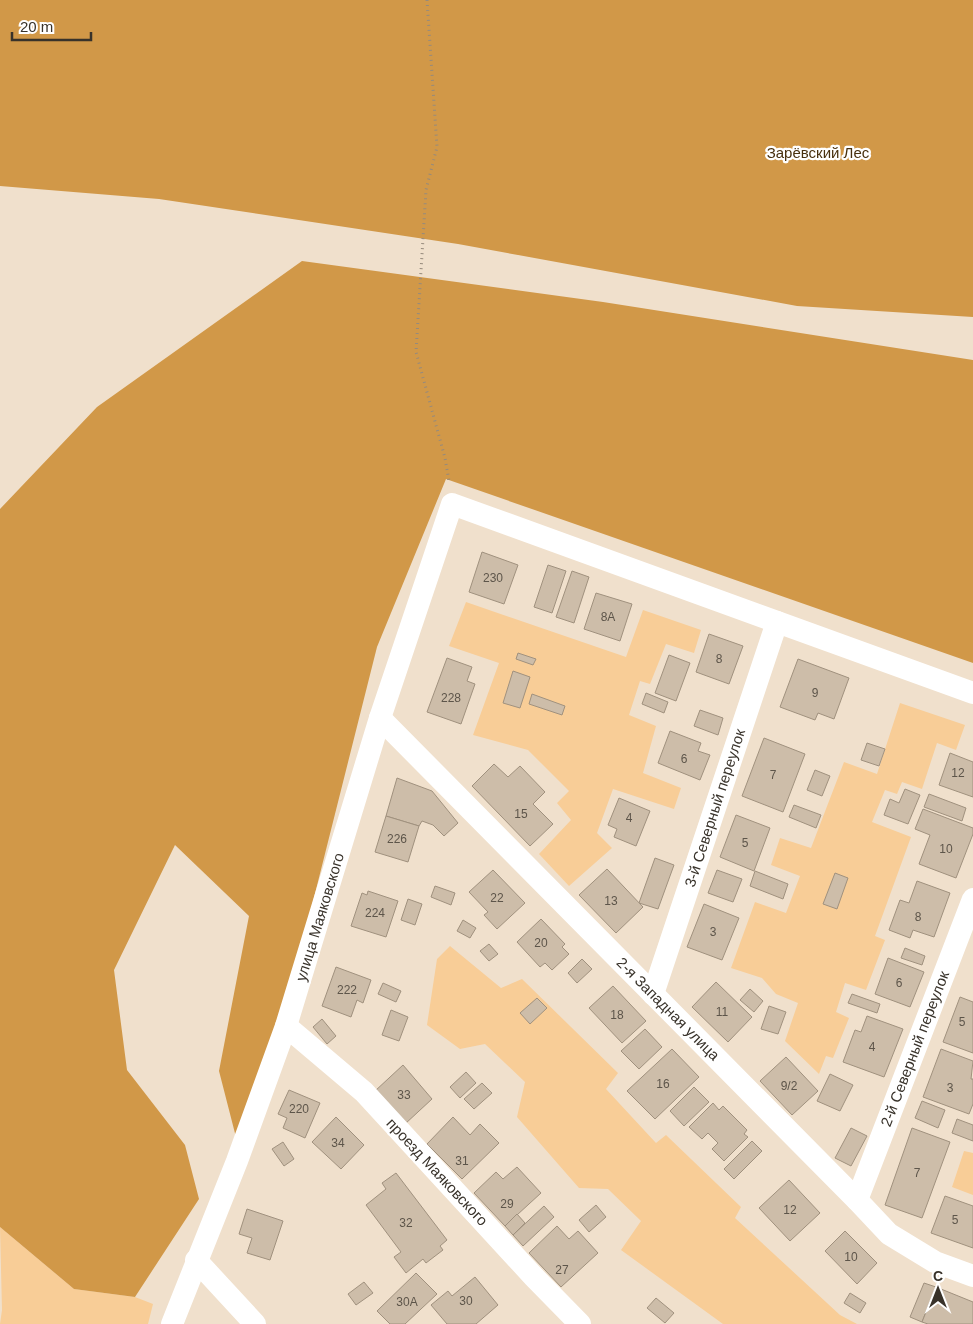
<svg xmlns="http://www.w3.org/2000/svg" width="973" height="1324" font-family="Helvetica,sans-serif">
	<rect width="100%" height="100%" fill="#f0e0cc"/>
	<g fill="#f8cd97">
		<path d="M466 602 626 657 643 610 701 630 694 653 666 644 650 684 640 681 629 715 656 726 643 773 681 788 674 809 613 789 597 833 612 848 569 886 539 854 571 820 557 803 569 791 528 750 473 735 499 663 449 646Z"/>
		<path d="M900 703 965 725 956 750 937 743 922 789 902 782 897 794 885 790 872 822 911 837 875 936 885 940 866 990 845 983 836 1012 849 1018 833 1058 826 1056 819 1074 785 1041 798 1003 776 994 762 978 731 968 755 902 786 913 800 876 771 865 780 838 811 848 844 762 877 774Z"/>
		<path d="M450 946 501 988 522 979 618 1073 606 1089 656 1143 666 1135 741 1207 735 1218 840 1315 857 1324H723L621 1250 641 1221 608 1189 579 1188 517 1117 525 1082 485 1044 460 1049 427 1025 437 959Z"/>
		<path d="M964 1151 973 1153V1195L952 1187Z"/>
		<path d="M0 1227 74 1289 135 1297 153 1304 148 1324H0L2 1310Z"/>
	</g>
	<g fill="#d19848">
		<path d="M0 0H973V317L797 306 458 244 159 199 0 186Z"/>
		<path d="M302 261 603 302 973 360V663L446 479 377 647 293 981 238 1145 219 1071 249 916 175 845 114 970 127 1070 185 1145 199 1199 135 1297 74 1289 0 1227V509L97 407Z"/>
	</g>
	<g fill="#cdbda9" stroke="#a0917e">
		<path d="M482 552 518 565 504 604 469 592Z"/>
		<path d="M548 565 566 571 552 613 534 607Z"/>
		<path d="M572 571 589 577 574 623 556 617Z"/>
		<path d="M596 593 632 604 620 641 584 629Z"/>
		<path d="M709 634 743 646 729 684 696 672Z"/>
		<path d="M518 653 536 659 533 665 516 659Z"/>
		<path d="M669 655 690 663 676 701 655 693Z"/>
		<path d="M447 658 472 667 467 681 475 684 461 724 427 712Z"/>
		<path d="M798 659 849 678 834 719 818 713 815 720 780 707Z"/>
		<path d="M513 671 530 677 520 708 503 703Z"/>
		<path d="M646 693 668 702 664 713 642 704Z"/>
		<path d="M532 694 565 706 562 715 529 704Z"/>
		<path d="M700 710 723 718 718 735 694 726Z"/>
		<path d="M670 731 701 743 698 751 710 755 700 780 658 763Z"/>
		<path d="M764 738 805 754 783 812 742 796Z"/>
		<path d="M867 743 885 749 879 766 861 760Z"/>
		<path d="M950 753 973 762V797L939 785Z"/>
		<path d="M494 764 508 777 520 766 545 792 533 804 553 824 530 846 472 786Z"/>
		<path d="M815 770 830 776 822 796 807 790Z"/>
		<path d="M397 778 432 791 458 823 444 836 433 825 422 821 419 826 386 816Z"/>
		<path d="M905 789 920 795 908 824 884 815 890 799 899 803Z"/>
		<path d="M929 794 966 808 962 821 924 807Z"/>
		<path d="M619 798 650 811 636 846 614 837 617 829 608 825Z"/>
		<path d="M794 805 821 815 816 828 789 817Z"/>
		<path d="M923 809 973 828V834L956 878 919 864 930 835 915 829Z"/>
		<path d="M736 815 770 828 754 871 720 857Z"/>
		<path d="M386 816 419 826 408 862 375 852Z"/>
		<path d="M655 858 674 865 658 909 639 903Z"/>
		<path d="M607 869 643 907 616 933 579 895Z"/>
		<path d="M493 870 525 903 497 929 484 915 488 912 469 892Z"/>
		<path d="M717 870 742 879 733 902 708 893Z"/>
		<path d="M755 871 788 884 783 899 750 886Z"/>
		<path d="M835 873 848 878 837 909 823 904Z"/>
		<path d="M917 881 950 893 934 937 913 930 910 938 889 930 900 900 909 903Z"/>
		<path d="M435 886 455 893 451 905 431 897Z"/>
		<path d="M368 891 398 901 386 937 351 926 362 893 367 895Z"/>
		<path d="M408 899 422 904 415 925 401 920Z"/>
		<path d="M704 904 739 918 722 960 687 947Z"/>
		<path d="M541 919 565 944 562 947 569 954 552 970 545 963 540 967 517 942Z"/>
		<path d="M463 920 476 928 470 938 457 931Z"/>
		<path d="M489 944 498 954 489 961 480 951Z"/>
		<path d="M905 948 925 956 922 965 901 958Z"/>
		<path d="M888 958 924 972 910 1007 875 994Z"/>
		<path d="M582 959 592 969 577 983 568 973Z"/>
		<path d="M336 967 371 980 363 1003 357 1000 351 1017 322 1006Z"/>
		<path d="M716 982 752 1017 728 1042 692 1007Z"/>
		<path d="M383 983 401 991 396 1002 378 994Z"/>
		<path d="M613 986 646 1021 622 1043 589 1008Z"/>
		<path d="M750 989 763 1001 754 1012 740 1000Z"/>
		<path d="M852 994 880 1004 877 1013 848 1003Z"/>
		<path d="M960 997 973 1002V1053L943 1042Z"/>
		<path d="M537 998 547 1008 530 1024 520 1013Z"/>
		<path d="M769 1006 786 1012 778 1034 761 1029Z"/>
		<path d="M391 1010 408 1017 399 1041 382 1035Z"/>
		<path d="M867 1016 903 1029 884 1077 843 1062 855 1030 861 1032Z"/>
		<path d="M322 1019 336 1036 327 1044 313 1027Z"/>
		<path d="M645 1029 662 1047 639 1069 621 1051Z"/>
		<path d="M672 1049 699 1077 655 1119 627 1091Z"/>
		<path d="M941 1049 973 1061 971 1079H973V1104L969 1114 923 1097Z"/>
		<path d="M786 1057 818 1091 792 1115 760 1081Z"/>
		<path d="M403 1065 432 1099 405 1124 375 1091Z"/>
		<path d="M466 1072 476 1083 460 1098 450 1087Z"/>
		<path d="M830 1074 853 1085 840 1111 817 1101Z"/>
		<path d="M482 1083 492 1093 474 1109 464 1099Z"/>
		<path d="M694 1087 709 1102 684 1126 670 1111Z"/>
		<path d="M289 1090 320 1103 305 1138 283 1128 287 1118 278 1114Z"/>
		<path d="M922 1101 945 1110 938 1128 915 1118Z"/>
		<path d="M713 1103 719 1110 723 1106 747 1130 744 1134 748 1137 724 1161 712 1149 718 1143 708 1133 702 1139 689 1127Z"/>
		<path d="M336 1117 364 1145 341 1169 312 1142Z"/>
		<path d="M453 1117 470 1135 480 1124 499 1143 462 1179 427 1144Z"/>
		<path d="M957 1119 973 1125V1141L952 1133Z"/>
		<path d="M851 1128 867 1136 851 1166 835 1158Z"/>
		<path d="M912 1128 950 1142 922 1218 885 1205Z"/>
		<path d="M752 1141 762 1151 734 1179 724 1169Z"/>
		<path d="M283 1142 294 1159 284 1166 272 1149Z"/>
		<path d="M517 1167 541 1193 505 1226 474 1193 496 1172 503 1179Z"/>
		<path d="M396 1173 447 1240 440 1246 443 1250 426 1263 423 1259 406 1273 394 1257 401 1252 366 1205 386 1189 382 1183Z"/>
		<path d="M789 1180 820 1213 790 1241 759 1208Z"/>
		<path d="M945 1196 973 1206V1248L931 1233Z"/>
		<path d="M596 1205 606 1217 589 1232 579 1220Z"/>
		<path d="M544 1206 554 1217 523 1246 513 1235Z"/>
		<path d="M247 1209 283 1221 270 1260 247 1253 252 1238 239 1234Z"/>
		<path d="M517 1214 525 1223 513 1235 505 1226Z"/>
		<path d="M557 1226 569 1239 578 1231 598 1253 561 1287 529 1253Z"/>
		<path d="M845 1231 877 1263 857 1284 825 1251Z"/>
		<path d="M416 1273 437 1294 405 1324H390L377 1311Z"/>
		<path d="M475 1277 498 1305 476 1324H447L431 1305 448 1291 452 1296Z"/>
		<path d="M364 1282 373 1293 356 1305 348 1294Z"/>
		<path d="M924 1283 936 1287 922 1322 910 1317Z"/>
		<path d="M936 1287 973 1302V1324H928L922 1322Z"/>
		<path d="M850 1293 866 1303 860 1313 844 1303Z"/>
		<path d="M656 1298 674 1313 665 1323 647 1308Z"/>
	</g>
	<g fill="none" stroke-linecap="round" stroke-linejoin="round">
		<path stroke="#968a7c" stroke-width="3" stroke-dasharray="1 4" stroke-linecap="butt" d="M427 0 437 147 426 190 416 352 445 458 449 481"/>
		<g stroke="#fff" stroke-width="22">
			<path d="M380 718 857 1200 889 1234 935 1262 973 1276"/>
			<path d="M653 994 777 622"/>
			<path d="M286 1026 364 1092 534 1277 580 1324"/>
			<path d="M857 1200 973 899"/>
			<path d="M196 1260 255 1324"/>
			<path d="M172 1324 237 1161 286 1026 380 718 452 504 973 693"/>
		</g>
	</g>
	<g text-anchor="middle" stroke-width="4.5" stroke-linejoin="round" paint-order="stroke">
		<g font-size="12" fill="#5d554a">
			<text x="493" y="582">230</text>
			<text x="608" y="621">8А</text>
			<text x="719" y="663">8</text>
			<text x="815" y="697">9</text>
			<text x="451" y="702">228</text>
			<text x="684" y="763">6</text>
			<text x="958" y="777">12</text>
			<text x="773" y="779">7</text>
			<text x="521" y="818">15</text>
			<text x="629" y="822">4</text>
			<text x="397" y="843">226</text>
			<text x="745" y="847">5</text>
			<text x="946" y="853">10</text>
			<text x="497" y="902">22</text>
			<text x="611" y="905">13</text>
			<text x="375" y="917">224</text>
			<text x="918" y="921">8</text>
			<text x="713" y="936">3</text>
			<text x="541" y="947">20</text>
			<text x="899" y="987">6</text>
			<text x="347" y="994">222</text>
			<text x="722" y="1016">11</text>
			<text x="617" y="1019">18</text>
			<text x="962" y="1026">5</text>
			<text x="872" y="1051">4</text>
			<text x="663" y="1088">16</text>
			<text x="789" y="1090">9/2</text>
			<text x="950" y="1092">3</text>
			<text x="404" y="1099">33</text>
			<text x="299" y="1113">220</text>
			<text x="338" y="1147">34</text>
			<text x="462" y="1165">31</text>
			<text x="917" y="1177">7</text>
			<text x="507" y="1208">29</text>
			<text x="790" y="1214">12</text>
			<text x="955" y="1224">5</text>
			<text x="406" y="1227">32</text>
			<text x="851" y="1261">10</text>
			<text x="562" y="1274">27</text>
			<text x="466" y="1305">30</text>
			<text x="407" y="1306">30А</text>
		</g>
		<g font-size="15" fill="#48300e" stroke="#fff">
			<text x="818" y="158">Зарёвский Лес</text>
		</g>
		<g font-size="15" fill="#38322a" stroke="#fff">
			<text transform="translate(715 808) rotate(-72)" y="5">3-й Северный переулок</text>
			<text transform="translate(320 917) rotate(-73)" y="5">улица Маяковского</text>
			<text transform="translate(668 1009) rotate(45)" y="5">2-я Западная улица</text>
			<text transform="translate(915 1049) rotate(-69)" y="5">2-й Северный переулок</text>
			<text transform="translate(437 1172) rotate(47)" y="5">проезд Маяковского</text>
		</g>
	</g>
	<g transform="translate(938 1289)" stroke="#ffffff" stroke-width="4" paint-order="stroke">
	<path d="M0-4L9 19L0 12L-9 19Z" fill="#38322a"/>
	<text y="-8" font-size="14" font-weight="bold" text-anchor="middle" fill="#38322a">С</text>
	</g>
	<path d="M12 32v8h79v-8" fill="none" stroke="#38322a" stroke-width="2.5"/>
	<text x="20" y="32" font-size="15" fill="#38322a" stroke="#ffffff" stroke-width="4" paint-order="stroke">20 m</text>
</svg>
